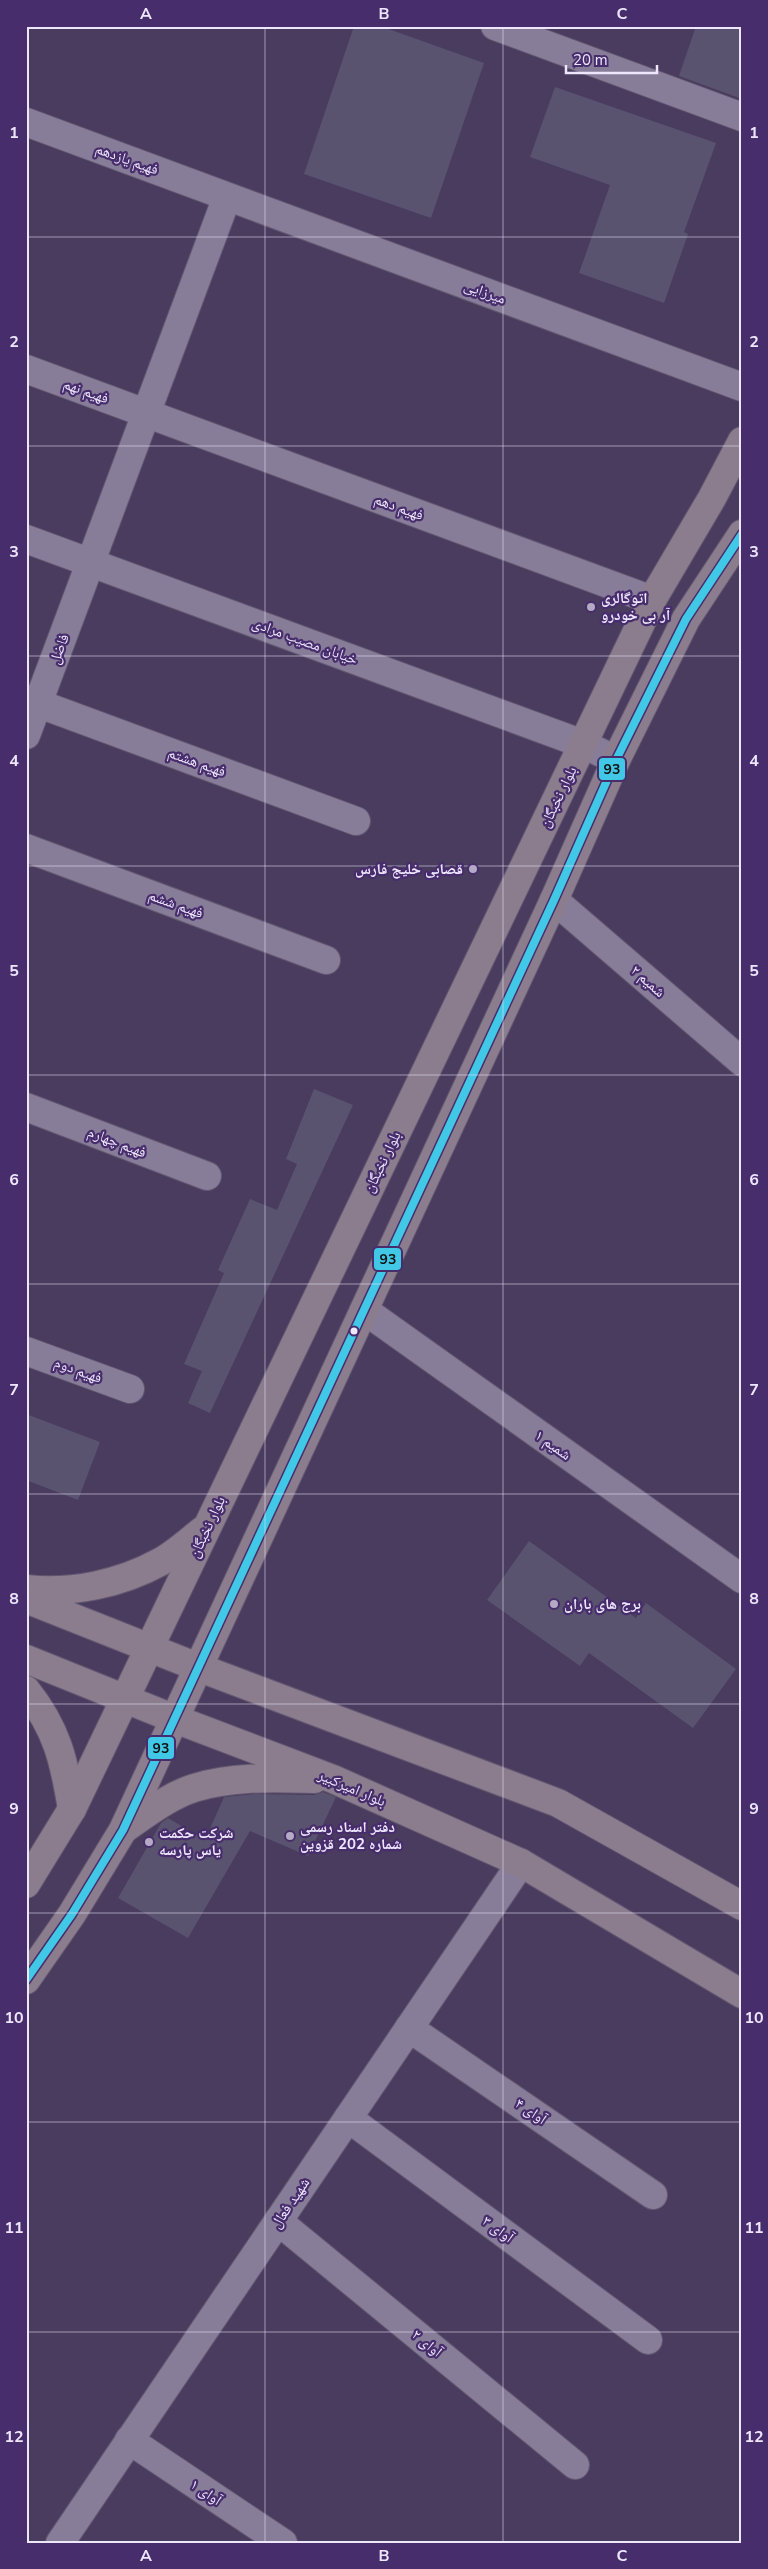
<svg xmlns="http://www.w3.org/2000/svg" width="768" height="2569" font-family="'Nunito Sans','Noto Naskh Arabic',sans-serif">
	<rect width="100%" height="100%" fill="#4a3c5e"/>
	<g fill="#59536f">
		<path d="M354 26H380L484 63 431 218 304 174Z"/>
		<path d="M696 26H742V99L679 76Z"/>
		<path d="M555 87 716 143 684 232 688 234 664 303 579 273 610 185 530 157Z"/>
		<path d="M314 1089 353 1105 210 1413 188 1403 202 1371 184 1364 224 1273 218 1270 250 1199 277 1210 297 1164 286 1159Z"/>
		<path d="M26 1414 100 1442 78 1500 26 1480Z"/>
		<path d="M529 1541 636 1618 646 1603 736 1669 693 1728 589 1653 580 1666 487 1600Z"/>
		<path d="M323 1792 336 1797 308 1856 250 1831 188 1938 118 1898 161 1823 168 1818 205 1840 224 1797 255 1794 314 1795Z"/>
	</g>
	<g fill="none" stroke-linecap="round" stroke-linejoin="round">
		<g stroke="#635872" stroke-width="30">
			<g id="minor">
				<path d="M495 26 742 117"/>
				<path d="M26 122 742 387"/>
				<path d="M26 369 652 600"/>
				<path d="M26 539 583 744 616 760"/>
				<path d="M26 699 356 821"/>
				<path d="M26 735 227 197"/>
				<path d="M26 848 326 960"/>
				<path d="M554 900 742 1062"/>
				<path d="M26 1107 207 1176"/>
				<path d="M364 1310 742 1579"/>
				<path d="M26 1351 130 1389"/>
				<path d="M409 2028 653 2195"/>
				<path d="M348 2118 648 2340"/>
				<path d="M278 2221 575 2465"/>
				<path d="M129 2440 283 2543"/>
				<path d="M60 2543 521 1863"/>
			</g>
		</g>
		<g stroke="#635872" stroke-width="30">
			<g id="major">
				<path d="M26 1589C71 1594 120 1584 160 1562 175 1554 189 1541 203 1530"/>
				<path d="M26 1599 200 1668 558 1803 742 1906"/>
				<path d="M26 1659 175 1719 333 1779 521 1863 742 1994"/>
				<path d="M26 1690C57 1729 64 1760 72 1809"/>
				<path d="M124 1829C146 1814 169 1796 194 1788 233 1776 275 1778 314 1779"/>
				<path d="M26 1884 72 1809 652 600 712 498 742 441"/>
				<path d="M26 1980 72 1914 123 1830 554 900 616 760 686 619 742 534"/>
			</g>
		</g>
		<use href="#minor" stroke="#877d98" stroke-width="28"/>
		<use href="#major" stroke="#8b7d8e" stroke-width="28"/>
		<g stroke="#482d6d" stroke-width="11">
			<path id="bus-1" d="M26 1980 72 1914 123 1830 554 900 616 760 686 619 742 534"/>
		</g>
		<use href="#bus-1" stroke="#40c8e6" stroke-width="8"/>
	</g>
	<path fill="none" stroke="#ede6fd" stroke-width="1" stroke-opacity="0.55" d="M265 26V2543M503 26V2543M26 237H742M26 446H742M26 656H742M26 866H742M26 1075H742M26 1284H742M26 1494H742M26 1704H742M26 1913H742M26 2122H742M26 2332H742"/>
	<g fill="#b4aac5" stroke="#482d6d" stroke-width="2">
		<circle cx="591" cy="607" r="5"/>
		<circle cx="473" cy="869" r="5"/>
		<circle cx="554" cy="1604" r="5"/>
		<circle cx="290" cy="1836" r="5"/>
		<circle cx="149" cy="1842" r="5"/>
	</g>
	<circle fill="#ede6fd" stroke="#482d6d" stroke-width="2" cx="354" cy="1331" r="4.5"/>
	<g text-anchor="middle" stroke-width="4.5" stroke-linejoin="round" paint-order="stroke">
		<g font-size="15" fill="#ede6fd" stroke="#482d6d">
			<text transform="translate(127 159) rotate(20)" y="5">فهیم یازدهم</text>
			<text transform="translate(485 292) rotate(20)" y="5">میرزایی</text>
			<text transform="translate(86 391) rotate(20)" y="5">فهیم نهم</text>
			<text transform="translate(399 507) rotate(20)" y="5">فهیم دهم</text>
			<text transform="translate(305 641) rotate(20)" y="5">خیابان مصیب مرادی</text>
			<text transform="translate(59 649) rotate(-69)" y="5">فاضل</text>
			<text transform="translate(197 762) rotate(20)" y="5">فهیم هشتم</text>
			<text transform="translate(558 797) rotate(-64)" y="5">بلوار نخبگان</text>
			<text transform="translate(176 904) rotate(20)" y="5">فهیم ششم</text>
			<text transform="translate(648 981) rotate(41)" y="5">شمیم ۲</text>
			<text transform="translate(117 1142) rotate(21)" y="5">فهیم چهارم</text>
			<text transform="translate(382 1162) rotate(-64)" y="5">بلوار نخبگان</text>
			<text transform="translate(78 1370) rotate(20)" y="5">فهیم دوم</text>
			<text transform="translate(553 1445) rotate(35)" y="5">شمیم ۱</text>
			<text transform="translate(207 1527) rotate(-65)" y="5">بلوار نخبگان</text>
			<text transform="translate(352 1788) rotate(23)" y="5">بلوار امیرکبیر</text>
			<text transform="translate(531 2111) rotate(34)" y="5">آوای ۴</text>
			<text transform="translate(290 2203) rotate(-56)" y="5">شهید فعال</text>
			<text transform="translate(498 2229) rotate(36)" y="5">آوای ۳</text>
			<text transform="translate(427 2343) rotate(39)" y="5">آوای ۲</text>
			<text transform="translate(206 2492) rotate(34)" y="5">آوای ۱</text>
		</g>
		<g font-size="15" font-weight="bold" fill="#ede6fd" stroke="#482d6d" text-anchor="start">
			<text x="601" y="603">اتوگالری<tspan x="601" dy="17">آر بی خودرو</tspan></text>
			<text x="463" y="874" text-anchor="end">قصابی خلیج فارس</text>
			<text x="564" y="1609">برج های باران</text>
			<text x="300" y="1832">دفتر اسناد رسمی<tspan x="300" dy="17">شماره 202 قزوین</tspan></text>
			<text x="159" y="1838">شرکت حکمت<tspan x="159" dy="17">یاس پارسه</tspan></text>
		</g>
	</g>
	<g stroke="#482d6d" stroke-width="2">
		<rect x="598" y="757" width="28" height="24" rx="5" fill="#40c8e6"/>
		<rect x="373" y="1247" width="29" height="24" rx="5" fill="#40c8e6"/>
		<rect x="147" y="1736" width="28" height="24" rx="5" fill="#40c8e6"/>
	</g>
	<g font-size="14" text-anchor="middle" font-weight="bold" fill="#111">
		<text x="612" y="774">93</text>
		<text x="388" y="1264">93</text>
		<text x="161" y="1753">93</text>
	</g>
	<rect width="768" height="2569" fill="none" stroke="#482d6d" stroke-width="55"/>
	<path d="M566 65v8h91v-8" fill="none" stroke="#ede6fd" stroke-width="2.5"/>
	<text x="573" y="65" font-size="15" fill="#ede6fd" stroke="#482d6d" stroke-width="4" paint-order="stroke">20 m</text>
	<rect x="28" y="28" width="712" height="2514" fill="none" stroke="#ede6fd" stroke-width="2"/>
	<g font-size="16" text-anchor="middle" font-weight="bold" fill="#ede6fd">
		<text x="146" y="19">A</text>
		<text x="384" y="19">B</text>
		<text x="622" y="19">C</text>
		<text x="14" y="138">1</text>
		<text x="754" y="138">1</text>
		<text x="14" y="347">2</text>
		<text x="754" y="347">2</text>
		<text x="14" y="557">3</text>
		<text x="754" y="557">3</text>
		<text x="14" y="766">4</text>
		<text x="754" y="766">4</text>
		<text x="14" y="976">5</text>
		<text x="754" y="976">5</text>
		<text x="14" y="1185">6</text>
		<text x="754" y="1185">6</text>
		<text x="14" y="1395">7</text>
		<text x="754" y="1395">7</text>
		<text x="14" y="1604">8</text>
		<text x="754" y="1604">8</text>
		<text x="14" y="1814">9</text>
		<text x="754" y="1814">9</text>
		<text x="14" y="2023">10</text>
		<text x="754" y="2023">10</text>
		<text x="14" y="2233">11</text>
		<text x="754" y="2233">11</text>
		<text x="14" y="2442">12</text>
		<text x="754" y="2442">12</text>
		<text x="146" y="2561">A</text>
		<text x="384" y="2561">B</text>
		<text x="622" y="2561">C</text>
	</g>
</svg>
